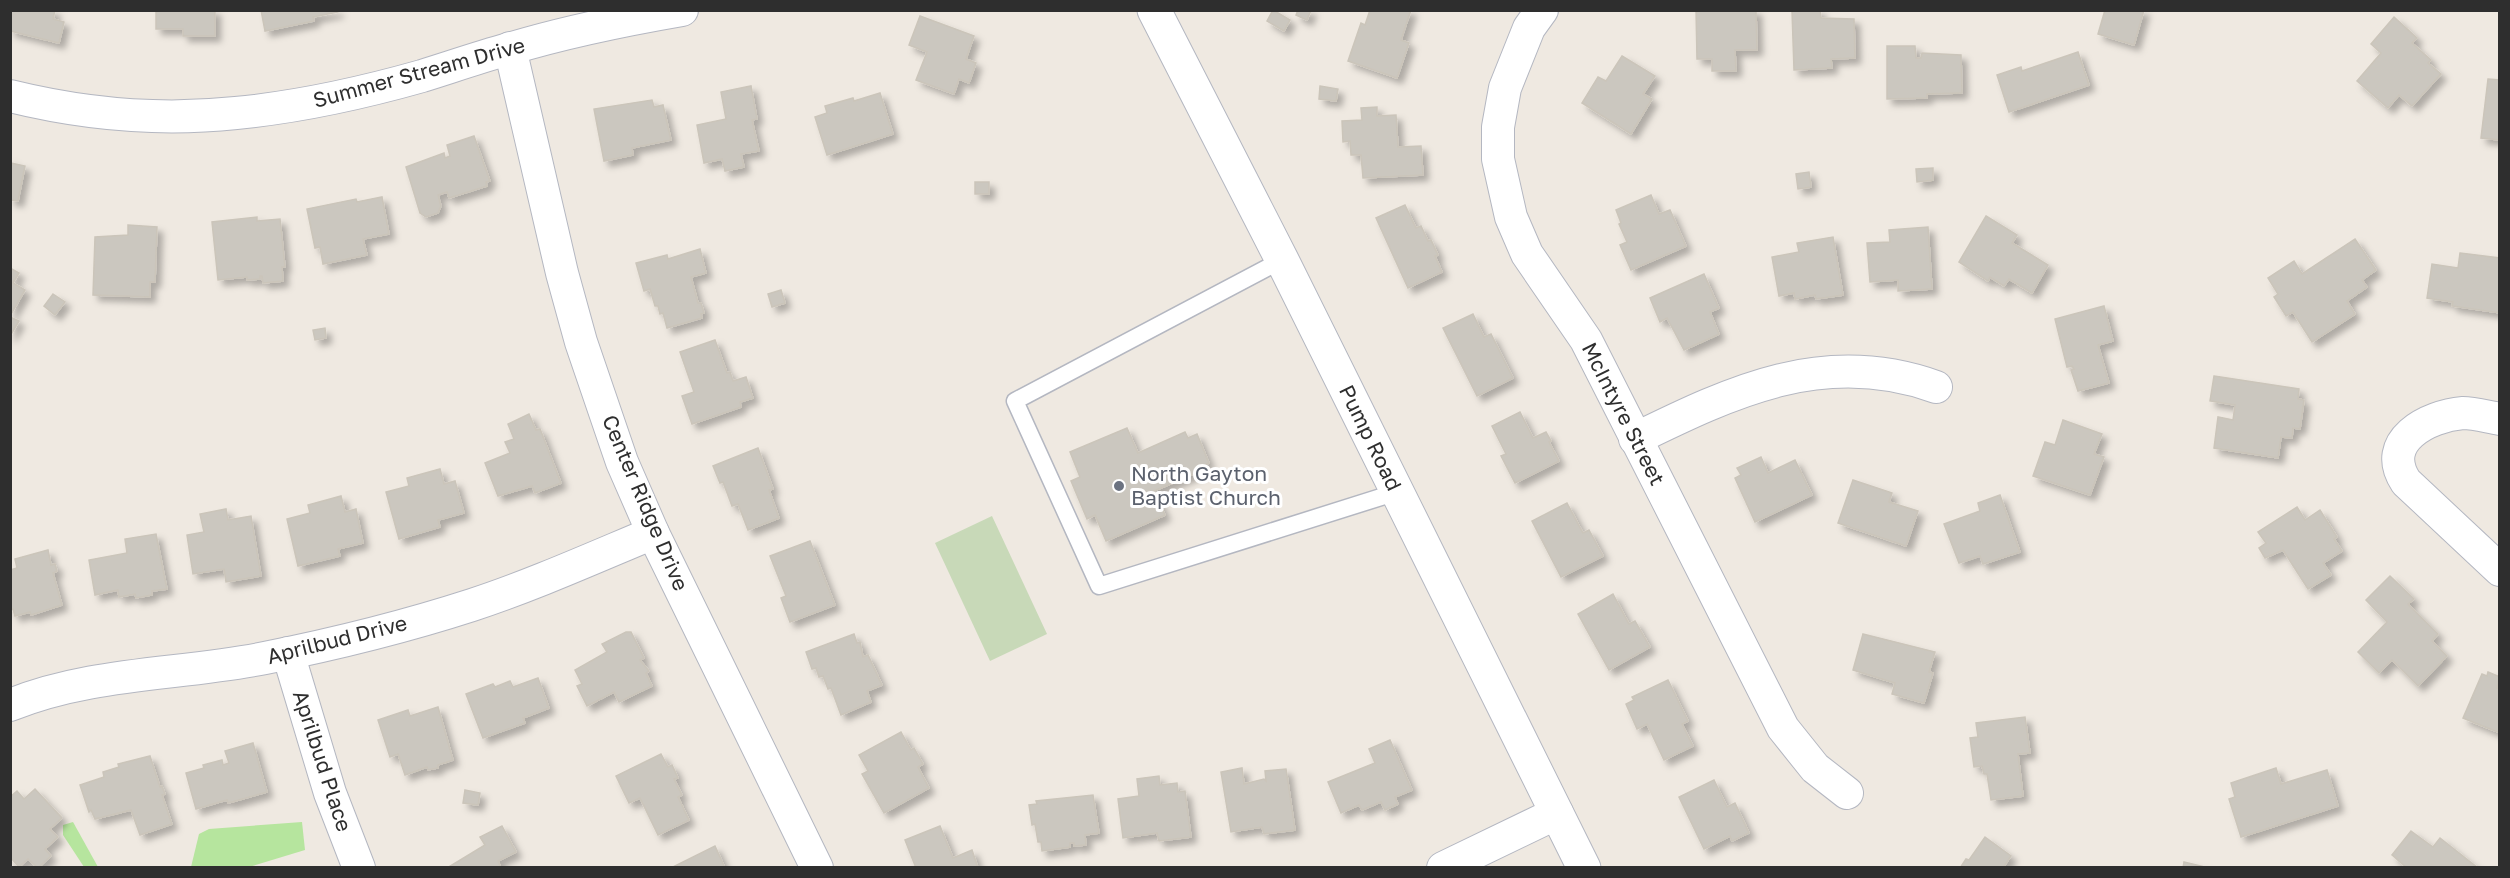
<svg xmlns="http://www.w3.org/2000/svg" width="2510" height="878" font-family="'Golos Text',sans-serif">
	<defs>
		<filter id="shadow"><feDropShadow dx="5.5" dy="5.5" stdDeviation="3" flood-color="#0004"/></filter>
	</defs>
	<rect width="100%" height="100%" fill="#efe9e1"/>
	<g fill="#b6e59e">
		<path d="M73 822 98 867H84L63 835V825Z"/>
		<path d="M302 822 305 850 249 867H191L199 834 209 829Z"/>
	</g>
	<path fill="#c8d9b8" d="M992 516 1047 634 990 661 935 543Z"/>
	<g fill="#cbc7bf" stroke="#cbc5ba" stroke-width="1.5" filter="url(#shadow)">
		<path d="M10 10H55L53 19 64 22 59 43 10 31Z"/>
		<path d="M156 10H215V36H183V29H156Z"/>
		<path d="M261 10H338V12L313 17 314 21 265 31Z"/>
		<path d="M1273 10 1290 20 1284 31 1267 21Z"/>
		<path d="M1298 10H1311L1307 20 1296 15Z"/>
		<path d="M1370 10H1411L1401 40 1409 43 1397 78 1348 61 1361 23 1365 25Z"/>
		<path d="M1696 10H1756L1757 50H1735L1736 71H1712V59H1697Z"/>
		<path d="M1820 10 1821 18 1854 19 1855 58 1831 59 1832 68 1794 70 1792 11Z"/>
		<path d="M2105 10H2144L2134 45 2098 34Z"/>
		<path d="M920 16 974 36 966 59 976 63 969 83 959 79 954 94 916 80 927 52 909 45Z"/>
		<path d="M2394 17 2417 38 2412 43 2431 60 2428 63 2441 74 2412 106 2399 95 2388 108 2357 81 2381 53 2371 44Z"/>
		<path d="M1887 46H1915L1916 58H1921L1922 53 1961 55 1962 93 1927 94V98L1887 99Z"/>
		<path d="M2078 52 2089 85 2009 112 1997 75 2021 67 2022 71Z"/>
		<path d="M1622 56 1655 76 1643 94 1652 99 1631 134 1582 103 1598 77 1606 81Z"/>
		<path d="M2488 79 2500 80V140L2481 138Z"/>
		<path d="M751 86 757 119 752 120 759 151 741 154 744 167 725 171 722 159 704 163 697 125 726 119 721 92Z"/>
		<path d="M1320 86 1338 89 1336 101 1319 99Z"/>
		<path d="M880 93 893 134 827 155 815 117 827 113 825 106 853 98 854 101Z"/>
		<path d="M652 100 654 107 663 105 671 140 632 148 633 155 604 161 594 109Z"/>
		<path d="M1377 107V116L1396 115 1398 147 1421 146 1423 175 1363 178 1361 155H1351L1350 141 1343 142 1342 121 1362 120 1361 108Z"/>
		<path d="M474 136 490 181 486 182 487 186 449 198 447 192 438 195 441 206 438 213 426 217 420 213 406 167 444 153 445 158 450 156 447 145Z"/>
		<path d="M10 158 11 163 25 166 18 201 10 200Z"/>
		<path d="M1933 168V180L1917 182 1916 169Z"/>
		<path d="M1809 172 1811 187 1798 189 1796 174Z"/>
		<rect x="975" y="182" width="14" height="12"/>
		<path d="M1651 195 1659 214 1670 210 1686 246 1631 270 1620 245 1627 242 1619 224 1621 223 1616 210Z"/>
		<path d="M382 197 389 234 363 239 367 255 323 264 320 247 315 248 307 209 356 199 357 202Z"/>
		<path d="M1405 205 1416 228 1421 226 1428 241 1431 240 1438 255 1435 256 1442 272 1408 288 1376 218Z"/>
		<path d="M1986 216 2017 235 2012 243 2048 265 2032 293 2009 279 2004 286 1990 277 1988 281 1959 262Z"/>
		<path d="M257 217V221L280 219 285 267H282L283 281 263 283 262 276H260V279L247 280V277L218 280 212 222Z"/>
		<path d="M128 225 157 227 155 282H150V297L93 295 95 237 128 235Z"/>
		<path d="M1928 227 1932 289 1898 291V280L1870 282 1867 243 1890 242 1889 230Z"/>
		<path d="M1833 237 1843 295 1816 299 1815 295 1795 299 1794 293 1779 296 1772 257 1799 252 1797 243Z"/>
		<path d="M2355 239 2376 270 2362 280 2367 287 2347 301 2355 314 2312 342 2293 312 2286 316 2274 297 2278 294 2268 278 2294 261 2302 274Z"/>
		<path d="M700 249 706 273 691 277 698 303H701L704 313 701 314 702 318 667 328 663 313 660 314 658 306H655L650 289 644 291 636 263 667 255 668 259Z"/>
		<path d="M2460 253 2500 258V313L2452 306 2453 302 2427 298 2432 264 2458 268Z"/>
		<path d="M10 268 19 273 13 283 25 290 10 316Z"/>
		<path d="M1704 274 1719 308 1710 312 1719 334 1684 350 1667 318 1660 322 1650 298Z"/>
		<path d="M781 290 785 303 772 307 768 294Z"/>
		<path d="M53 294 65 302 55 315 44 306Z"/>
		<path d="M2104 306 2113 341 2098 345 2109 383 2078 391 2071 370 2074 369 2072 366 2067 367 2055 319Z"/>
		<path d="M1473 314 1484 337 1491 334 1513 378 1477 396 1443 328Z"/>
		<path d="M10 317 19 321 10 336Z"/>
		<path d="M325 328 326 338 315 340 313 330Z"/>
		<path d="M715 340 727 373 730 372 733 381 746 377 753 398 740 402 741 407 692 424 682 396 694 392 680 352Z"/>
		<path d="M2214 376 2299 389 2298 399 2304 400 2300 429 2293 428 2292 438 2281 437 2278 458 2214 448 2218 417 2233 420 2235 405 2210 401Z"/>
		<path d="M1520 412 1533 438 1546 432 1551 441 1549 442 1559 461 1515 483 1501 456 1506 454 1492 426Z"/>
		<path d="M529 414 536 430 540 429 561 483 535 493 532 486 498 496 485 463 510 453 505 442 514 439 508 424Z"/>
		<path d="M2063 420 2102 434 2094 454 2104 457 2090 495 2033 476 2045 442 2055 445Z"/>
		<path d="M1127 428 1138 453 1185 432 1188 438 1197 434 1209 463 1200 467 1201 471 1154 491 1165 515 1106 541 1095 515 1087 519 1071 481 1080 477 1070 452Z"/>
		<path d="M758 448 773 489 769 490 779 518 748 530 738 504 732 506 723 482 720 483 713 466Z"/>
		<path d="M1761 457 1768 473 1795 460 1812 495 1755 522 1735 478 1741 475 1737 468Z"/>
		<path d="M440 469 444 484 455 481 464 513 438 520 440 527 399 539 386 492 409 486 407 478Z"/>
		<path d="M1853 480 1892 493 1889 502 1918 511 1906 546 1838 523Z"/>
		<path d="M2000 495 2020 552 1983 564 1980 556 1959 563 1944 524 1980 511 1978 503Z"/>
		<path d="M341 496 345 512 356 509 363 543 338 549 340 556 298 566 287 519 310 513 308 505Z"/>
		<path d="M1567 503 1583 533 1589 530 1603 556 1561 577 1532 521Z"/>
		<path d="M2297 507 2305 520 2320 510 2337 537 2334 539 2342 551 2323 563 2331 575 2308 589 2283 550 2265 558 2259 548 2266 543 2258 532Z"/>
		<path d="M226 509 228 520 251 516 261 576 226 582 224 569 193 574 187 535 204 532 200 514Z"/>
		<path d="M156 534 167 589 152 591V595L136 598 135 594 119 597 118 590 95 595 89 560 127 553 125 539Z"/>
		<path d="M810 541 835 605 790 622 781 598 786 596 770 556Z"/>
		<path d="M48 550 51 565 55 564 57 571 53 573 62 605 31 615 30 612 15 616 13 609 10 610V570L17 568 15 559Z"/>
		<path d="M2390 576 2414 599 2408 604 2438 634 2432 641 2447 656 2418 686 2392 660 2379 673 2358 652 2387 622 2366 600Z"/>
		<path d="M1613 594 1629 624 1635 621 1650 647 1609 670 1578 614Z"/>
		<path d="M626 632H631L644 658 640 660 649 671 646 673 652 686 619 702 614 692 587 706 577 686 582 684 575 670 607 652 602 644Z"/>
		<path d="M854 634 857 643 860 642 863 657 868 655 882 685 867 691 871 702 841 715 831 688 828 689 823 676 819 677 816 668 812 669 806 652Z"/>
		<path d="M1863 634 1935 652 1929 672 1933 673 1924 703 1892 694 1895 683 1853 670Z"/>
		<path d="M2488 672 2500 677 2497 688H2500V733L2463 718 2482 674 2487 676Z"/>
		<path d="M538 678 549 708 523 718 525 723 483 738 466 694 493 684 495 687 510 681 513 687Z"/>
		<path d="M1668 680 1688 721 1682 724 1693 746 1664 760 1647 724 1637 729 1626 704 1634 700 1632 697Z"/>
		<path d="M438 707 453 760 438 765V768L428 770 427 767 405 775 398 754 390 757 378 720 408 710 410 716Z"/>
		<path d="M2025 717 2030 753 2018 754 2023 796 1991 800 1987 774H1984L1982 766 1974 767 1970 738 1978 737 1976 723Z"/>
		<path d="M901 732 911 750 914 748 923 764 918 767 929 788 884 813 862 774 868 771 859 755Z"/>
		<path d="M1390 740 1412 790 1395 797 1398 804 1385 810 1381 802 1362 810 1359 805 1341 813 1328 782 1375 763 1369 749Z"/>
		<path d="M253 743 267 792 228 803 227 800 196 809 186 773 204 768 203 765 222 760 223 765 229 763 225 751Z"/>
		<path d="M661 754 668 767 672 765 678 778 674 779 682 795 678 797 689 820 658 835 640 798 629 803 616 776Z"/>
		<path d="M150 756 160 787 162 786 165 794 162 795 172 824 140 835 131 810 95 819 91 810 89 812 80 785 104 777 103 772 119 767 118 764Z"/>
		<path d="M1242 768 1244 784 1264 779 1266 781 1265 771 1286 769 1295 830 1264 834 1262 827 1231 832 1221 772Z"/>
		<path d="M2276 768 2281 784 2327 770 2338 806 2241 837 2229 799 2235 797 2231 783Z"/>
		<path d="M1159 776 1160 785 1177 783 1178 792 1185 791 1191 837 1159 841 1157 833 1123 838 1118 799 1139 796 1137 779Z"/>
		<path d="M1714 780 1727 807 1735 803 1749 833 1732 841 1730 836 1704 849 1679 797Z"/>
		<path d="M35 789 62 818 50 829 58 837 45 849 51 856 38 868 28 859 19 867 10 857V797L17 791 24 799Z"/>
		<path d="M465 790 480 793 478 805 463 803Z"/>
		<path d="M1093 795 1099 833 1085 835 1086 845 1074 846V843H1070V847L1042 851 1041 842H1038L1035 824 1032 825 1029 805 1037 804 1036 801Z"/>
		<path d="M502 826 516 852 498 861 501 868H447L485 845 480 837Z"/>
		<path d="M940 826 953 858 972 850 978 868H916L905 840Z"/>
		<path d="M2411 831 2433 847 2440 838 2478 868H2407L2392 855Z"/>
		<path d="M1985 837 2011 856 2003 868H1960L1966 859 1969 860Z"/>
		<path d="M715 846 725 868H671Z"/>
		<path d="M2184 862 2209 868H2183Z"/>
	</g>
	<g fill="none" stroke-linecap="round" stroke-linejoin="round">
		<g stroke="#b4b7c1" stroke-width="19">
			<path id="lane" d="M1282 260 1015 401 1099 586 1397 492"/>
		</g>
		<g stroke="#b4b7c1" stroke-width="34">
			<g id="street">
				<path d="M1542 10 1529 28 1505 88 1498 127V159L1511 217 1527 254 1586 340 1783 728 1815 768 1847 793"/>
				<path d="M510 48 562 273 581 342 622 462 653 533 817 868"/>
				<path d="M10 96C83 114 161 121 236 113 298 107 362 93 422 76 451 67 480 57 509 49 565 32 624 20 682 10"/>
				<path d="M2500 419C2488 417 2474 413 2463 413 2428 416 2379 441 2406 482L2500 570"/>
				<path d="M1635 439C1733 391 1825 347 1936 387"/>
				<path d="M288 653 330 793 359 868"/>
				<path d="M10 705C91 672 180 675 265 658 335 644 404 627 472 605 533 585 593 558 653 533"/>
				<path d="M1443 868 1557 813"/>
			</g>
		</g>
		<g stroke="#b4b7c1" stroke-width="35">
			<path id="secondary" d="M1154 10 1282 260 1584 868"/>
		</g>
		<use href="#lane" stroke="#fff" stroke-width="16"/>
		<use href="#street" stroke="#fff" stroke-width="32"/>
		<use href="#secondary" stroke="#fff" stroke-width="33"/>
	</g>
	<circle fill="#6b7280" stroke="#fff" stroke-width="2" cx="1119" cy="486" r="6"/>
	<g text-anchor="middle" stroke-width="6" stroke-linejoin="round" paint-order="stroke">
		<g font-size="21" fill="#2e2e2e" stroke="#fff">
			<text transform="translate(419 73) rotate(-15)" y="7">Summer Stream Drive</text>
			<text transform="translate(1623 414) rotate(63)" y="7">McIntyre Street</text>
			<text transform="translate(1370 438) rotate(64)" y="7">Pump Road</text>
			<text transform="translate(645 503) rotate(67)" y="7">Center Ridge Drive</text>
			<text transform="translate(337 640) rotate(-14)" y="7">Aprilbud Drive</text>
			<text transform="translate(322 761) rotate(72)" y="7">Aprilbud Place</text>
		</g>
		<g font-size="21" fill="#5b616d" stroke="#fff" text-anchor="start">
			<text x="1131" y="481">North Gayton<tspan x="1131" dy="24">Baptist Church</tspan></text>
		</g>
	</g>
	<rect width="2510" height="878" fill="none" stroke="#2e2e2e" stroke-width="24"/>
</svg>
